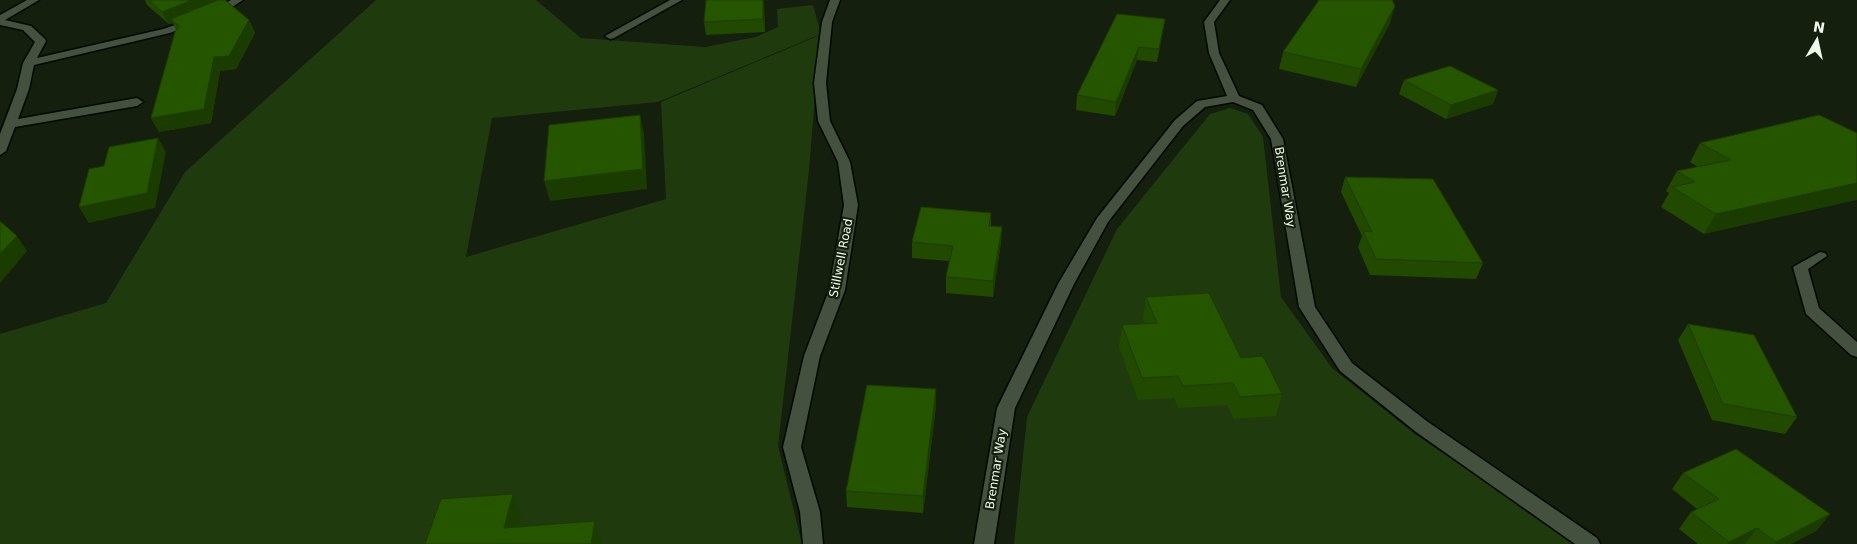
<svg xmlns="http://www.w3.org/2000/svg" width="1857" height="544" font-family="'DejaVu Sans',sans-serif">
	<rect width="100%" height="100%" fill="#141f0e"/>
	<g fill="#1f3b0e">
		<path d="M376 0H536L581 38 705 47 756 37 778 27 777 9 813 5 821 34 658 102 492 118 466 257 666 199 661 102 820 35 809 170 778 446 802 544H0V334L106 303 185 172Z"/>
		<path d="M1230 108 1248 114 1263 137 1281 297 1332 368 1415 434 1577 544H1014L1027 417 1117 229 1210 114Z"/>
	</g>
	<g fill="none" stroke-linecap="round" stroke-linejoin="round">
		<g stroke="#020800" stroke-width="3">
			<g id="street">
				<path d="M27 0H39L5 20 31 26 45 39 46 41 37 58 163 29 193 19 198 22 170 33 34 65 29 89 18 119 137 98 143 102 137 106 15 127 6 151 0 155V134L17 89 23 63 35 42 23 30 0 25V15Z"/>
				<path d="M231 0H243L218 16H210V12Z"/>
				<path d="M670 0H682L614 38 610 39 605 36Z"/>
				<path d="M830 0H840L832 22 826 83 830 121 850 162 858 205 845 290 820 356 801 447 820 512 823 544H803L800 512 783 447 804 356 829 290 844 205 838 162 818 121 814 83 822 22Z"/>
				<path d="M1220 0H1230L1214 22 1219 53 1239 96 1262 105 1283 139 1315 307 1352 363 1428 422 1597 538 1600 544H1575L1416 432 1340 371 1299 307 1271 139 1253 110 1233 102 1205 107 1183 126 1108 222 1074 284 1015 408 994 544H974L997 408 1058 284 1097 218 1175 120 1197 101 1227 96 1209 53 1204 22Z"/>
				<path d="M1820 252 1825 253 1827 256 1808 269 1819 308 1857 342V357L1851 355 1806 314 1793 267Z"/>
			</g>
		</g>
		<use href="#street" fill="#44513e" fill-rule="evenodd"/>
	</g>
	<g fill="#214900">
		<path d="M145 0H218L249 20 255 33 236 69 220 71 211 123 159 132 151 118 176 30 173 23 169 24 147 5Z"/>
		<path d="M764 5 765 32 706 35 704 22Z"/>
		<path d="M1165 19 1157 62 1137 60 1115 116 1076 110 1077 95Z"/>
		<path d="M1390 23 1356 87 1279 69 1283 52Z"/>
		<path d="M1404 80 1498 90 1493 104 1446 119 1399 94Z"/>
		<path d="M1857 133 1704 234 1661 207 1669 193 1666 191 1677 171 1698 167 1690 162 1700 143Z"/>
		<path d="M1345 177 1483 263 1476 279 1370 275 1358 247 1362 236 1341 192Z"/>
		<path d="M991 213V226L1002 227 1001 242 993 297 946 293V277L949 261 912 258V242Z"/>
		<path d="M1146 297 1241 358 1282 394 1276 416 1234 419 1227 405 1178 408 1174 398 1138 400 1119 347 1122 325 1145 324 1143 319Z"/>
		<path d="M1688 324 1797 417 1785 434 1712 420 1678 340Z"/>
		<path d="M936 406 923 513 847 507 846 491Z"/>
		<path d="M1683 473 1830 514 1816 531 1791 544H1698L1679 529 1691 512 1697 509 1672 489Z"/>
	</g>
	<g fill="#1b3c00">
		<path d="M192 0H218L171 19 173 23 169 24 162 12Z"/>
		<path d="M763 0 764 5 765 32 763 19Z"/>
		<path d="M1395 6 1390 23 1356 87 1361 69Z"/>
		<path d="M249 20 255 33 236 69 220 71 211 123 159 132 151 118 214 57Z"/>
		<path d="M1139 47 1137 60 1115 116 1116 102Z"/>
		<path d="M1498 90 1493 104 1446 119 1451 105Z"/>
		<path d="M640 115 644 134 647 189 550 201 544 181Z"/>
		<path d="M158 138 166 152 155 208 89 223 79 207Z"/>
		<path d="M1857 183V200L1704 234 1716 214Z"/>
		<path d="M1002 227 1001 242 993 297V281Z"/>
		<path d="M17 236 27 251 0 283V254Z"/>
		<path d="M936 389V406L923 513V496Z"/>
		<path d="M513 494 521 516 514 544 504 528Z"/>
		<path d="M1830 514 1816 531 1791 544H1774L1776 542Z"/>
		<path d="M595 521 602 544H591Z"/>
		<path d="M1757 528 1745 544H1727L1729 542Z"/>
	</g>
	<g fill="#265500" stroke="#1b3c00">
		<path d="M149 0H192L162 12Z"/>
		<path d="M218 0H225L249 20 229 56 214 57 204 109 151 118 175 32 179 26 171 19Z"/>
		<path d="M706 0H763V19L704 22Z"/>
		<path d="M1319 0H1392L1395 6 1361 69 1283 52Z"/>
		<path d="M1117 14 1165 19 1159 49 1139 47 1116 102 1077 95Z"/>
		<path d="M1450 66 1498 90 1451 105 1404 80Z"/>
		<path d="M640 115 643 169 544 181 549 125Z"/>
		<path d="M1819 115 1857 133V183L1716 214 1672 187 1695 182 1677 171 1731 160 1700 143Z"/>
		<path d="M158 138 147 193 79 207 89 169 104 166 109 147Z"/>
		<path d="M1345 177 1433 179 1483 263 1376 259 1363 231 1372 232Z"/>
		<path d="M921 207 991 213 989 226 1002 227 993 281 946 277 953 246 912 242Z"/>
		<path d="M0 221 17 236 0 254Z"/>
		<path d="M1209 293 1241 358 1263 356 1282 394 1240 397 1233 383 1183 386 1178 376 1142 378 1122 325 1157 323 1146 297Z"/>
		<path d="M1688 324 1754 335 1797 417 1723 404Z"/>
		<path d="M867 385 936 389 923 496 846 491Z"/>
		<path d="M1736 449 1830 514 1776 542 1757 528 1729 542 1691 512 1719 499 1683 473Z"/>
		<path d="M513 494 504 528 595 521 591 544H425L441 499Z"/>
	</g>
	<g text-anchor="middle" stroke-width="4.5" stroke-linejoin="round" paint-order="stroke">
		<g font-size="12" fill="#f0f8ec" stroke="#141f0e">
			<text transform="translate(1285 187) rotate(81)" y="4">Brenmar Way</text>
			<text transform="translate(841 258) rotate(-79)" y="4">Stillwell Road</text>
			<text transform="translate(996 469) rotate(-81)" y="4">Brenmar Way</text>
		</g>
	</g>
	<g transform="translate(1817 40) rotate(9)" stroke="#141f0e" stroke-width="4" paint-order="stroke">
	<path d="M0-4L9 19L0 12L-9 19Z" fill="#f0f8ec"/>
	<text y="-8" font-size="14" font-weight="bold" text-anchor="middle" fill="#f0f8ec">N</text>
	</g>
</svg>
